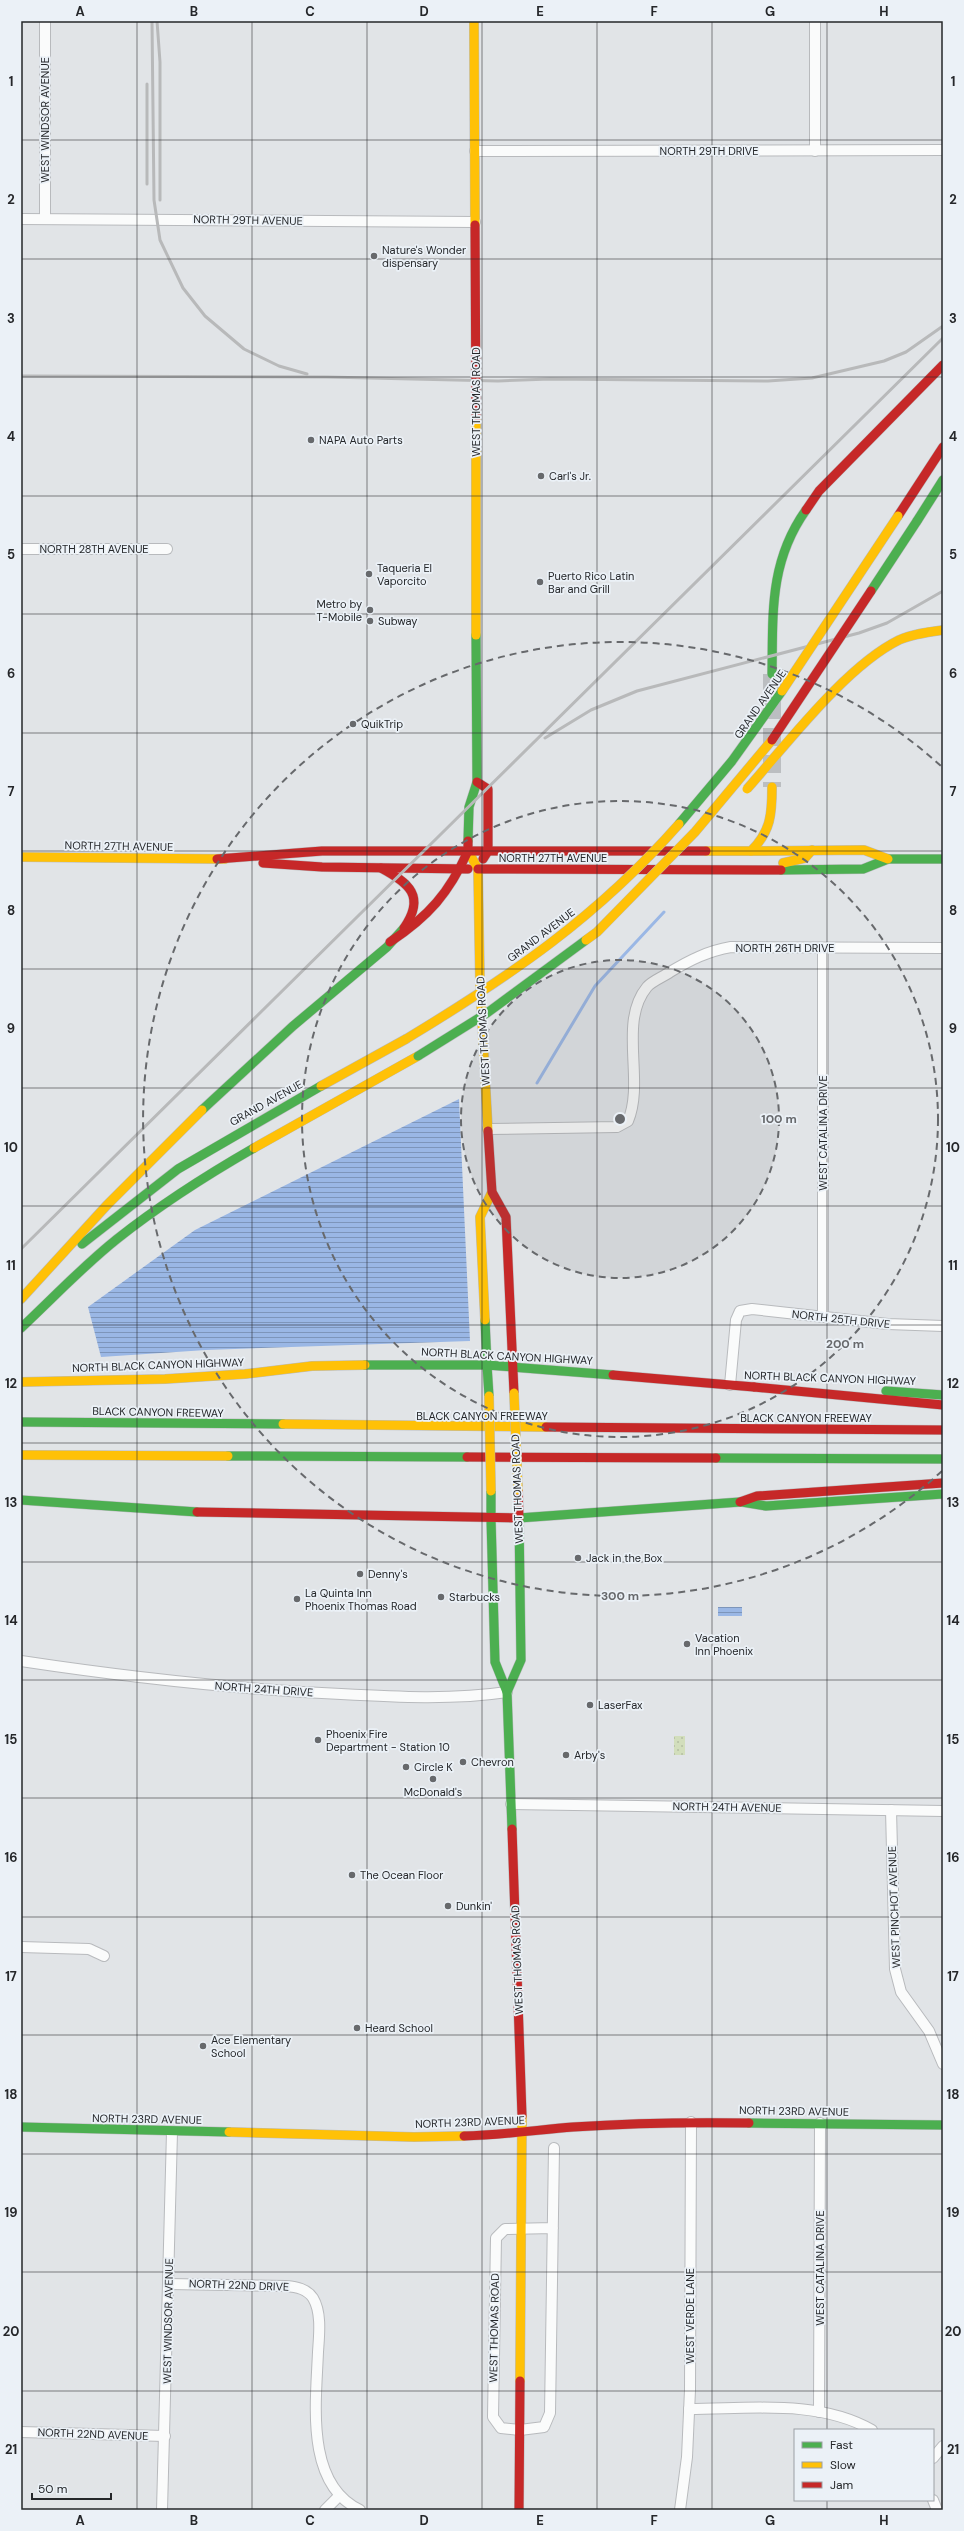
<svg xmlns="http://www.w3.org/2000/svg" width="964" height="2531" font-family="'DM Sans',sans-serif">
	<defs>
		<pattern id="green-dots" width="8" height="8" patternUnits="userSpaceOnUse"><rect width="8" height="8" fill="#d2debc"/><path d="M2 2h.1M6 6h.1" fill="none" stroke="#b4bea2" stroke-width="1.8" stroke-linecap="round"/></pattern>
		<pattern id="water-rules" width="6" height="5" patternUnits="userSpaceOnUse"><rect width="6" height="5" fill="#9ab7e5"/><path d="M0 2.5h6" fill="none" stroke="#7d95ba"/></pattern>
	</defs>
	<rect width="100%" height="100%" fill="#e1e4e7"/>
	<rect fill="url(#green-dots)" x="674" y="1736" width="11" height="19"/>
	<g fill="url(#water-rules)">
		<path d="M459 1099 470 1341 206 1350 101 1357 88 1307 195 1230Z"/>
		<rect x="718" y="1607" width="24" height="9"/>
	</g>
	<g fill="none" stroke-linecap="round" stroke-linejoin="round">
		<path stroke="#9ab7e5" stroke-width="3" d="M537 1083 595 986 664 912"/>
		<path stroke="#bbbec1" stroke-width="18" stroke-dasharray="18 9" stroke-linecap="butt" d="M772 674V787"/>
		<g stroke="#b8babd" stroke-width="12">
			<g id="street">
				<path d="M475 151 943 150"/>
				<path d="M815 151V21"/>
				<path d="M21 219 475 222"/>
				<path d="M45 219V21"/>
				<path d="M21 549H167"/>
				<path d="M823 948V1317"/>
				<path d="M488 1129 617 1127 628 1121C645 1081 618 1022 647 987 652 981 663 977 670 972 690 960 708 951 731 947L943 948"/>
				<path d="M730 1385 736 1320 740 1311 752 1309 888 1324 943 1326"/>
				<path d="M21 1661C127 1677 233 1689 341 1694 396 1697 453 1700 507 1692"/>
				<path d="M511 1804 943 1811"/>
				<path d="M891 1810 895 1969 901 1992 929 2031 943 2064"/>
				<path d="M21 1947 89 1949 104 1956"/>
				<path d="M553 2228 505 2229 496 2238 493 2417 501 2428 520 2430 544 2427 550 2413 554 2148"/>
				<path d="M169 2284 286 2286C297 2287 307 2289 313 2298 322 2313 319 2336 318 2352 316 2403 305 2484 360 2510"/>
				<path d="M689 2409C749 2409 818 2399 872 2430"/>
				<path d="M819 2412 820 2123"/>
				<path d="M21 2432 165 2436"/>
				<path d="M933 2458 943 2446"/>
				<path d="M933 2500 937 2510"/>
				<path d="M162 2510 172 2132"/>
				<path d="M325 2510 339 2496"/>
				<path d="M680 2510 687 2457 690 2390 691 2122"/>
			</g>
		</g>
		<g stroke="#b8babd" stroke-width="10">
			<g id="fast">
				<path d="M917 521 943 480"/>
				<path d="M772 674C773 614 769 562 806 510"/>
				<path d="M468 841 469 807 477 782 476 635"/>
				<path d="M781 870 863 869 888 859H943"/>
				<path d="M202 1110 293 1026 387 947 404 928"/>
				<path d="M82 1244 178 1169 321 1086"/>
				<path d="M21 1328C53 1298 83 1266 117 1239 160 1205 207 1175 254 1148"/>
				<path d="M365 1365H487L485 1320"/>
				<path d="M886 1391 943 1395"/>
				<path d="M489 1396 487 1365 613 1375"/>
				<path d="M21 1422 283 1424"/>
				<path d="M228 1456 467 1457"/>
				<path d="M716 1458 943 1459"/>
				<path d="M491 1491V1519"/>
				<path d="M21 1500 197 1512"/>
				<path d="M742 1502 766 1506 943 1494"/>
				<path d="M519 1518 740 1502"/>
				<path d="M491 1519 495 1662 507 1692 512 1829"/>
				<path d="M507 1692 521 1660 519 1518"/>
				<path d="M749 2123 943 2125"/>
				<path d="M21 2127 229 2132"/>
			</g>
		</g>
		<g stroke="#b8babd" stroke-width="10">
			<g id="slow">
				<path d="M474 21 475 225"/>
				<path d="M476 418V635"/>
				<path d="M468 851 478 869 480 984 488 1131"/>
				<path d="M706 851H751C771 831 772 814 772 787"/>
				<path d="M751 851 864 850 888 859"/>
				<path d="M21 857 225 859"/>
				<path d="M783 863 805 858 812 850"/>
				<path d="M321 1086 406 1039"/>
				<path d="M254 1148 418 1056"/>
				<path d="M21 1299 107 1205 202 1110"/>
				<path d="M485 1320 480 1217 492 1192"/>
				<path d="M21 1382 165 1379 245 1374 312 1366 365 1365"/>
				<path d="M283 1424 546 1427"/>
				<path d="M21 1455 228 1456"/>
				<path d="M229 2132 414 2137 464 2136"/>
				<path d="M520 2381 522 2116"/>
			</g>
		</g>
		<g stroke="#b8babd" stroke-width="10">
			<g id="jam">
				<path d="M475 225 476 418"/>
				<path d="M806 510 819 491 943 365"/>
				<path d="M898 516 943 447"/>
				<path d="M477 782 488 789V851L483 859"/>
				<path d="M468 851H706"/>
				<path d="M217 859 322 851H468V841"/>
				<path d="M263 863 322 867 468 869"/>
				<path d="M381 868C409 883 426 896 404 928"/>
				<path d="M478 869 781 870"/>
				<path d="M390 942C429 916 449 893 468 851"/>
				<path d="M488 1131 492 1192 506 1217 514 1393"/>
				<path d="M613 1375 754 1387"/>
				<path d="M754 1387 943 1405"/>
				<path d="M546 1427 943 1430"/>
				<path d="M467 1457 716 1458"/>
				<path d="M740 1502 757 1496 943 1483"/>
				<path d="M197 1512 519 1518 518 1490"/>
				<path d="M512 1829 522 2116"/>
				<path d="M464 2136C501 2135 537 2130 573 2127 632 2123 691 2122 749 2123"/>
				<path d="M519 2510 520 2381"/>
			</g>
		</g>
		<use href="#street" stroke="#fafbfb" stroke-width="10"/>
		<use href="#fast" stroke="#4caf50" stroke-width="9"/>
		<use href="#slow" stroke="#ffc107" stroke-width="9"/>
		<use href="#jam" stroke="#c62828" stroke-width="9"/>
		<g stroke="#b8b9ba" stroke-width="3">
			<path d="M152 21 154 200 160 240 183 288 205 316 244 349 279 366 307 374"/>
			<path d="M157 21 160 62V200"/>
			<path d="M147 184V84"/>
			<path d="M21 376 327 377 498 381 550 379 768 381 812 378 884 361 906 352 943 326"/>
			<path d="M545 738 591 710 637 691 859 633 887 623 943 591"/>
			<path d="M21 1249C329 946 635 641 943 338"/>
		</g>
		<g stroke="#b8babd" stroke-width="10" stroke-linecap="butt">
			<g id="fast-bridge">
				<path d="M871 591 917 521"/>
				<path d="M679 824 732 761 782 691"/>
				<path d="M418 1056 487 1013 586 940"/>
			</g>
		</g>
		<g stroke="#b8babd" stroke-width="10" stroke-linecap="butt">
			<g id="slow-bridge">
				<path d="M782 691 898 516"/>
				<path d="M747 789C787 744 846 666 899 640 912 634 928 632 943 630"/>
				<path d="M586 940 597 932 695 832 772 740"/>
				<path d="M406 1039C512 975 597 917 679 824"/>
				<path d="M514 1393 518 1490"/>
				<path d="M489 1396 491 1491"/>
			</g>
		</g>
		<g stroke="#b8babd" stroke-width="10" stroke-linecap="butt">
			<path id="jam-bridge" d="M772 740 871 591"/>
		</g>
		<use href="#fast-bridge" stroke="#4caf50" stroke-width="9"/>
		<use href="#slow-bridge" stroke="#ffc107" stroke-width="9"/>
		<use href="#jam-bridge" stroke="#c62828" stroke-width="9"/>
	</g>
	<path fill="none" stroke="#25272a" stroke-width="1" stroke-opacity="0.55" d="M137 21V2510M252 21V2510M367 21V2510M482 21V2510M597 21V2510M712 21V2510M827 21V2430M21 140H943M21 259H943M21 377H943M21 496H943M21 614H943M21 733H943M21 851H943M21 969H943M21 1088H943M21 1206H943M21 1325H943M21 1443H943M21 1562H943M21 1680H943M21 1798H943M21 1917H943M21 2035H943M21 2154H943M21 2272H943M21 2391H943M827 2500V2510"/>
	<circle cx="620" cy="1119" r="159" fill="#67696c" fill-opacity=".12"/>
	<g fill="none" stroke="#67696c" stroke-width="2" stroke-dasharray="7 5">
		<circle cx="620" cy="1119" r="159"/>
		<circle cx="620" cy="1119" r="318"/>
		<path d="M942 1471A477 477 0 1 1 942 767"/>
	</g>
	<g fill="#67696c" stroke="#ebf1f7" stroke-width="1.5">
		<circle cx="374" cy="256" r="4"/>
		<circle cx="311" cy="440" r="4"/>
		<circle cx="541" cy="476" r="4"/>
		<circle cx="369" cy="574" r="4"/>
		<circle cx="540" cy="582" r="4"/>
		<circle cx="370" cy="610" r="4"/>
		<circle cx="370" cy="621" r="4"/>
		<circle cx="353" cy="724" r="4"/>
		<circle cx="578" cy="1558" r="4"/>
		<circle cx="360" cy="1574" r="4"/>
		<circle cx="441" cy="1597" r="4"/>
		<circle cx="297" cy="1599" r="4"/>
		<circle cx="687" cy="1644" r="4"/>
		<circle cx="590" cy="1705" r="4"/>
		<circle cx="318" cy="1740" r="4"/>
		<circle cx="566" cy="1755" r="4"/>
		<circle cx="463" cy="1762" r="4"/>
		<circle cx="406" cy="1767" r="4"/>
		<circle cx="433" cy="1779" r="4"/>
		<circle cx="352" cy="1875" r="4"/>
		<circle cx="448" cy="1906" r="4"/>
		<circle cx="357" cy="2028" r="4"/>
		<circle cx="203" cy="2046" r="4"/>
	</g>
	<g text-anchor="middle" stroke-width="3.5" stroke-linejoin="round" paint-order="stroke">
		<g font-size="11" fill="#25272a" stroke="#ebf1f7">
			<text transform="translate(45 120) rotate(-90)" y="4">WEST WINDSOR AVENUE</text>
			<text x="709" y="155">NORTH 29TH DRIVE</text>
			<text transform="translate(248 220) rotate(1)" y="4">NORTH 29TH AVENUE</text>
			<text transform="translate(476 402) rotate(-90)" y="4">WEST THOMAS ROAD</text>
			<text x="94" y="553">NORTH 28TH AVENUE</text>
			<text transform="translate(760 704) rotate(-55)" y="4">GRAND AVENUE</text>
			<text transform="translate(119 846) rotate(1)" y="4">NORTH 27TH AVENUE</text>
			<text x="553" y="862">NORTH 27TH AVENUE</text>
			<text transform="translate(541 935) rotate(-37)" y="4">GRAND AVENUE</text>
			<text x="785" y="952">NORTH 26TH DRIVE</text>
			<text transform="translate(483 1031) rotate(-93)" y="4">WEST THOMAS ROAD</text>
			<text transform="translate(266 1103) rotate(-29)" y="4">GRAND AVENUE</text>
			<text transform="translate(823 1133) rotate(-90)" y="4">WEST CATALINA DRIVE</text>
			<text transform="translate(841 1319) rotate(6)" y="4">NORTH 25TH DRIVE</text>
			<text transform="translate(507 1356) rotate(3)" y="4">NORTH BLACK CANYON HIGHWAY</text>
			<text transform="translate(158 1365) rotate(-2)" y="4">NORTH BLACK CANYON HIGHWAY</text>
			<text transform="translate(830 1378) rotate(2)" y="4">NORTH BLACK CANYON HIGHWAY</text>
			<text transform="translate(158 1412) rotate(1)" y="4">BLACK CANYON FREEWAY</text>
			<text x="482" y="1420">BLACK CANYON FREEWAY</text>
			<text x="806" y="1422">BLACK CANYON FREEWAY</text>
			<text transform="translate(517 1489) rotate(-92)" y="4">WEST THOMAS ROAD</text>
			<text transform="translate(264 1689) rotate(4)" y="4">NORTH 24TH DRIVE</text>
			<text transform="translate(727 1807) rotate(1)" y="4">NORTH 24TH AVENUE</text>
			<text transform="translate(894 1907) rotate(-92)" y="4">WEST PINCHOT AVENUE</text>
			<text transform="translate(517 1960) rotate(-92)" y="4">WEST THOMAS ROAD</text>
			<text transform="translate(794 2111) rotate(1)" y="4">NORTH 23RD AVENUE</text>
			<text transform="translate(147 2119) rotate(1)" y="4">NORTH 23RD AVENUE</text>
			<text transform="translate(470 2122) rotate(-2)" y="4">NORTH 23RD AVENUE</text>
			<text transform="translate(820 2268) rotate(-90)" y="4">WEST CATALINA DRIVE</text>
			<text transform="translate(239 2285) rotate(2)" y="4">NORTH 22ND DRIVE</text>
			<text transform="translate(690 2316) rotate(-90)" y="4">WEST VERDE LANE</text>
			<text transform="translate(168 2321) rotate(-89)" y="4">WEST WINDSOR AVENUE</text>
			<text transform="translate(494 2328) rotate(-89)" y="4">WEST THOMAS ROAD</text>
			<text transform="translate(93 2434) rotate(2)" y="4">NORTH 22ND AVENUE</text>
		</g>
		<g font-size="11" fill="#25272a" stroke="#ebf1f7" text-anchor="start">
			<text x="382" y="254">Nature's Wonder<tspan x="382" dy="13">dispensary</tspan></text>
			<text x="319" y="444">NAPA Auto Parts</text>
			<text x="549" y="480">Carl's Jr.</text>
			<text x="377" y="572">Taqueria El<tspan x="377" dy="13">Vaporcito</tspan></text>
			<text x="548" y="580">Puerto Rico Latin<tspan x="548" dy="13">Bar and Grill</tspan></text>
			<text x="362" y="608" text-anchor="end">Metro by<tspan x="362" dy="13">T-Mobile</tspan></text>
			<text x="378" y="625">Subway</text>
			<text x="361" y="728">QuikTrip</text>
			<text x="586" y="1562">Jack in the Box</text>
			<text x="368" y="1578">Denny's</text>
			<text x="305" y="1597">La Quinta Inn<tspan x="305" dy="13">Phoenix Thomas Road</tspan></text>
			<text x="449" y="1601">Starbucks</text>
			<text x="695" y="1642">Vacation<tspan x="695" dy="13">Inn Phoenix</tspan></text>
			<text x="598" y="1709">LaserFax</text>
			<text x="326" y="1738">Phoenix Fire<tspan x="326" dy="13">Department - Station 10</tspan></text>
			<text x="574" y="1759">Arby's</text>
			<text x="471" y="1766">Chevron</text>
			<text x="414" y="1771">Circle K</text>
			<text x="433" y="1796" text-anchor="middle">McDonald's</text>
			<text x="360" y="1879">The Ocean Floor</text>
			<text x="456" y="1910">Dunkin'</text>
			<text x="365" y="2032">Heard School</text>
			<text x="211" y="2044">Ace Elementary<tspan x="211" dy="13">School</tspan></text>
		</g>
	</g>
	<circle cx="620" cy="1119" r="6" fill="#67696c" stroke="#ebf1f7" stroke-width="2"/>
	<g font-size="12" text-anchor="middle" font-weight="bold" fill="#67696c" stroke="#ebf1f7" stroke-width="3.5" stroke-linejoin="round" paint-order="stroke">
		<text x="779" y="1123">100 m</text>
		<text x="845" y="1348">200 m</text>
		<text x="620" y="1600">300 m</text>
	</g>
	<rect width="964" height="2531" fill="none" stroke="#ebf1f7" stroke-width="44"/>
	<rect x="794" y="2429" width="140" height="72" fill="#ebf1f7" stroke="#9ca0a5"/>
	<rect x="802" y="2442" width="20" height="6" fill="#4caf50" stroke="#9ca0a5"/>
	<text x="830" y="2449" font-size="12" fill="#25272a">Fast</text>
	<rect x="802" y="2462" width="20" height="6" fill="#ffc107" stroke="#9ca0a5"/>
	<text x="830" y="2469" font-size="12" fill="#25272a">Slow</text>
	<rect x="802" y="2482" width="20" height="6" fill="#c62828" stroke="#9ca0a5"/>
	<text x="830" y="2489" font-size="12" fill="#25272a">Jam</text>
	<path d="M32 2493v6h79v-6" fill="none" stroke="#25272a" stroke-width="2"/>
	<text x="38" y="2493" font-size="12" fill="#25272a" stroke="#ebf1f7" stroke-width="3" paint-order="stroke">50 m</text>
	<rect x="22" y="22" width="920" height="2487" fill="none" stroke="#25272a" stroke-width="1.5"/>
	<g font-size="13" text-anchor="middle" font-weight="bold" fill="#25272a">
		<text x="80" y="16">A</text>
		<text x="194" y="16">B</text>
		<text x="310" y="16">C</text>
		<text x="424" y="16">D</text>
		<text x="540" y="16">E</text>
		<text x="654" y="16">F</text>
		<text x="770" y="16">G</text>
		<text x="884" y="16">H</text>
		<text x="11" y="86">1</text>
		<text x="953" y="86">1</text>
		<text x="11" y="204">2</text>
		<text x="953" y="204">2</text>
		<text x="11" y="323">3</text>
		<text x="953" y="323">3</text>
		<text x="11" y="441">4</text>
		<text x="953" y="441">4</text>
		<text x="11" y="559">5</text>
		<text x="953" y="559">5</text>
		<text x="11" y="678">6</text>
		<text x="953" y="678">6</text>
		<text x="11" y="796">7</text>
		<text x="953" y="796">7</text>
		<text x="11" y="915">8</text>
		<text x="953" y="915">8</text>
		<text x="11" y="1033">9</text>
		<text x="953" y="1033">9</text>
		<text x="11" y="1152">10</text>
		<text x="953" y="1152">10</text>
		<text x="11" y="1270">11</text>
		<text x="953" y="1270">11</text>
		<text x="11" y="1388">12</text>
		<text x="953" y="1388">12</text>
		<text x="11" y="1507">13</text>
		<text x="953" y="1507">13</text>
		<text x="11" y="1625">14</text>
		<text x="953" y="1625">14</text>
		<text x="11" y="1744">15</text>
		<text x="953" y="1744">15</text>
		<text x="11" y="1862">16</text>
		<text x="953" y="1862">16</text>
		<text x="11" y="1981">17</text>
		<text x="953" y="1981">17</text>
		<text x="11" y="2099">18</text>
		<text x="953" y="2099">18</text>
		<text x="11" y="2217">19</text>
		<text x="953" y="2217">19</text>
		<text x="11" y="2336">20</text>
		<text x="953" y="2336">20</text>
		<text x="11" y="2454">21</text>
		<text x="953" y="2454">21</text>
		<text x="80" y="2525">A</text>
		<text x="194" y="2525">B</text>
		<text x="310" y="2525">C</text>
		<text x="424" y="2525">D</text>
		<text x="540" y="2525">E</text>
		<text x="654" y="2525">F</text>
		<text x="770" y="2525">G</text>
		<text x="884" y="2525">H</text>
	</g>
</svg>
